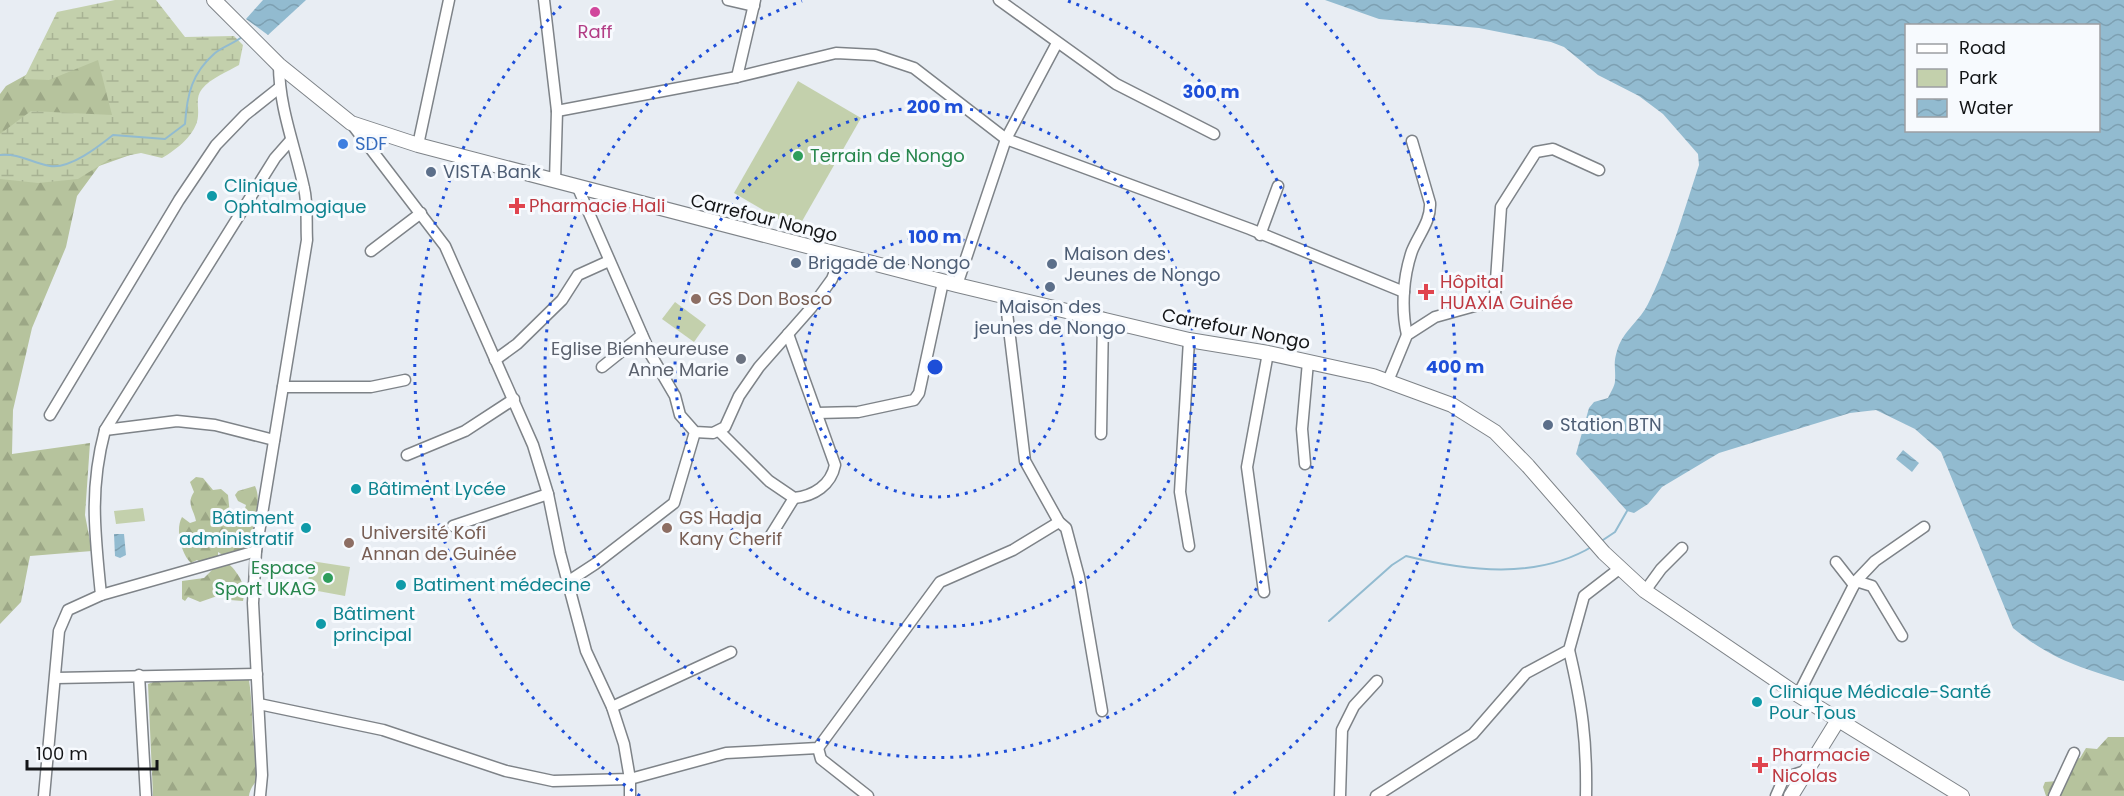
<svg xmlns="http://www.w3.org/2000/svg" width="2124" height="796" font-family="Poppins,sans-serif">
	<defs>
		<pattern id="forest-firs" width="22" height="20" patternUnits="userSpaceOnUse" patternTransform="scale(1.5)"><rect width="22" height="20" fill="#b6c39d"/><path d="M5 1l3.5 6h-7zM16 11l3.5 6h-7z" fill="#9ca786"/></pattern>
		<pattern id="wetland-marsh" width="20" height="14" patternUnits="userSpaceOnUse" patternTransform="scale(1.5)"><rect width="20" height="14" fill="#c3d0ac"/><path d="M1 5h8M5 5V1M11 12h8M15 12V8" fill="none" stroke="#a7b293"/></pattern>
		<pattern id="water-waves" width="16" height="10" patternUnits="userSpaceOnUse" patternTransform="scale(1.5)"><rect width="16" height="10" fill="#92bbd0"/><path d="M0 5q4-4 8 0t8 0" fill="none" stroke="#7da0b2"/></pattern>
	</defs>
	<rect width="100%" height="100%" fill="#e8edf3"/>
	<g fill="url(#forest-firs)">
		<path d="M82 44 138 57 147 149 99 166 77 196 66 247 32 328 13 410 12 454 90 443 85 515 92 551 30 556 21 602 0 624V94L6 86Z"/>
		<path d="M196 477 203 478 213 490 221 489 228 495 230 515 226 521 236 522 242 519 246 505 238 501 235 495 238 491 255 486C263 503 251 521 253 538L240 553 224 556 218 552V557L203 563 197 560 191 563C181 554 175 529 182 517L190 523 196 521C194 510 186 504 194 492L190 482Z"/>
		<path d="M229 564C239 574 247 586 243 601L230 600 223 594 200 602 188 597 185 601 182 599V581L204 578 215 567Z"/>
		<path d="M239 672 249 680C252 700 252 718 253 737 254 748 262 764 259 775 256 783 250 787 249 796H153L148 684 161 679Z"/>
		<path d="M2108 737H2124V796H2046L2043 787 2045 782 2058 781 2072 760 2080 758 2086 748 2097 749Z"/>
	</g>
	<path fill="url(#wetland-marsh)" d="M115 0H156L185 37 234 36 243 45 239 65C227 72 211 78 202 89 195 98 199 106 198 116 197 134 176 150 162 158L141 153 110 159 78 179 38 183 0 179V134L31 111 112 115 98 60 49 80 24 79 57 12Z"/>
	<g fill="#c3d0ac">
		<path d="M798 81 861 118 797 230 734 193Z"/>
		<path d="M675 302 706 325 694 342 662 319Z"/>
		<path d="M143 508 145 521 116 524 114 511Z"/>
		<path d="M311 561 350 567 345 596 307 589Z"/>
	</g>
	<g fill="url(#water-waves)" fill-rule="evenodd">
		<path d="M263 0H306L268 35 246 19Z"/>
		<path d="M1325 0H2124V681C2080 668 2049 658 2013 628L1941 452 1915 429 1876 410 1850 413 1719 453 1662 487 1648 504 1634 513 1627 511 1576 454 1589 408 1594 402 1608 398C1610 393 1615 386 1615 381 1616 365 1612 364 1619 345 1626 329 1640 320 1648 304 1670 260 1684 211 1699 165L1698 154 1663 114 1639 96 1598 75 1564 47 1551 42 1479 28 1379 19ZM1906 26H2098V130H1906Z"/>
		<path d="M1903 450 1919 463 1912 472 1896 459Z"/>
		<path d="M114 534H124L126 555 120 558 115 556Z"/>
	</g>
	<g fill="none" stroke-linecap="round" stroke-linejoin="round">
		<g stroke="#92bbd0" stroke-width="2">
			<path d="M0 155C19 153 32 163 50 166 70 169 98 147 113 135L165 139 185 124C187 94 192 73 215 53 224 46 235 43 243 36"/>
			<path d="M1600 542 1615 532 1627 511"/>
			<path d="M1329 621 1392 565 1406 556C1466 571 1538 580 1593 546"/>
		</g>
		<g stroke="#7e8388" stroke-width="13">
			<g id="minor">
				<path d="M544 0 557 111 555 181"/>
				<path d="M728 0 754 6"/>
				<path d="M999 0 1116 84 1214 134"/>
				<path d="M737 77 755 0"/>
				<path d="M557 111 737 77 836 53 875 55 914 68 1006 139 1250 229 1404 292"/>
				<path d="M351 123 445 246 533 445 548 494 560 553 586 651 612 707 624 744 630 779V796"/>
				<path d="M418 145 449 0"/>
				<path d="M578 188 651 355 675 396 680 415 695 432 713 433 725 427 739 396 759 367 811 308 832 279 841 256"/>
				<path d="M1260 235 1278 186"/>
				<path d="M371 251 421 213"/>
				<path d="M957 285 1006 139 1057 43"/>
				<path d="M1005 296 1025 461 1059 522 1066 528 1079 577 1102 711"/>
				<path d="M1407 335C1401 309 1403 277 1412 251 1419 234 1431 221 1430 203L1412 141"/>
				<path d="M495 360 517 344 562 300 578 275 609 261"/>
				<path d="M602 367 642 335"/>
				<path d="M1388 381 1407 335 1435 317 1489 302 1495 295 1501 207 1536 152 1553 149 1599 170"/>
				<path d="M283 387H371L405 380"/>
				<path d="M817 413 858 412 914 400 919 393 943 282"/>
				<path d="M50 415 179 200 216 145 245 115 279 88"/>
				<path d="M105 430 177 421 215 425 274 440"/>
				<path d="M719 431 769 481 794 498C814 496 831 485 835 465L788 334"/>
				<path d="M1101 434 1103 318"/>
				<path d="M407 455 465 431 514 399"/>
				<path d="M1305 464 1302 429 1308 362"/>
				<path d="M453 526 548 494"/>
				<path d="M768 540 794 498"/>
				<path d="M1189 546 1180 492 1189 340"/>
				<path d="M1836 562 1854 585"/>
				<path d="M569 581 595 564 674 503 695 432"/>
				<path d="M1856 581 1875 561 1924 527"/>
				<path d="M1645 591 1661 569 1682 548"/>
				<path d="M1264 592 1247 467 1268 353"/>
				<path d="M101 595C95 534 89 490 105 430L275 158 290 141"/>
				<path d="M1569 650C1582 705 1587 740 1586 796"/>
				<path d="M139 675 146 796"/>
				<path d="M56 678 257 674"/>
				<path d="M1798 695 1856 581 1872 586 1902 636"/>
				<path d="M259 704 383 730 506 771 553 781 630 779 726 753 818 748 940 582 1013 550 1059 522"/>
				<path d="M612 707 731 652"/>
				<path d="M818 748 821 759 868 796"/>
				<path d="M44 796 59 631 68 610 101 595 256 551"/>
				<path d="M260 796 262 775 253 603 256 551 307 240C306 223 308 204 304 188 295 146 279 108 279 65"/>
				<path d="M1340 796 1342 730 1354 706 1377 681"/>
				<path d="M1376 796 1473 734 1526 673 1569 650 1584 596 1619 569"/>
				<path d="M1776 796 1784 778 1808 770"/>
				<path d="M2054 796 2074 753"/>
			</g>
		</g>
		<g stroke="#7e8388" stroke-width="16">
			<g id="major">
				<path d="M214 0 279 65 351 123 418 145 957 285 1189 340 1268 353 1373 376 1452 405 1495 432 1528 466 1604 553 1645 591 1798 695 1962 796"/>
				<path d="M1791 796 1838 720"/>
			</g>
		</g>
		<use href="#minor" stroke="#fff" stroke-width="10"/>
		<use href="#major" stroke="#fff" stroke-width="14"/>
	</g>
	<g fill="none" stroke="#1d4ed8" stroke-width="3" stroke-dasharray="3 6">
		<circle cx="935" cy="367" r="130"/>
		<circle cx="935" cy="367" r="260"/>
		<path d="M1068 1A390 390 0 1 1 802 1"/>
		<path d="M640 796A520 520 0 0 1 564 3M1306 3A520 520 0 0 1 1230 796"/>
	</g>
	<circle fill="#d1479c" stroke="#f7fafe" stroke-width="2" cx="595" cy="12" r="6"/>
	<circle fill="#3f7fe0" stroke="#f7fafe" stroke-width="2" cx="343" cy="144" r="6"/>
	<g fill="#2e9e5b" stroke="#f7fafe" stroke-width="2">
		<circle cx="798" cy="156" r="6"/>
		<circle cx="328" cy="578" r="6"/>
	</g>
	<g fill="#5c6f8a" stroke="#f7fafe" stroke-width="2">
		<circle cx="431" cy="172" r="6"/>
		<circle cx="796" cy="263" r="6"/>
		<circle cx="1052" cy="264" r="6"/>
		<circle cx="1050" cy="287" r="6"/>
		<circle cx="1548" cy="425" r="6"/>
	</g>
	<g fill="#0f9aa8" stroke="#f7fafe" stroke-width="2">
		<circle cx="212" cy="196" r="6"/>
		<circle cx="356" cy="489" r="6"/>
		<circle cx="306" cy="528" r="6"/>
		<circle cx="401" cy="585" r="6"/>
		<circle cx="321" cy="624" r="6"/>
		<circle cx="1757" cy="702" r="6"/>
	</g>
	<g fill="#e0444e" stroke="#f7fafe" stroke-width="2">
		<path d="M514 197h6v6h6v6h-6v6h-6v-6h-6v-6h6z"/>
		<path d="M1423 283h6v6h6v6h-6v6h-6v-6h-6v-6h6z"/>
		<path d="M1757 756h6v6h6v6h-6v6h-6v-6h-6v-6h6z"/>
	</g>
	<g fill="#8d6e63" stroke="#f7fafe" stroke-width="2">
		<circle cx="696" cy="299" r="6"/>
		<circle cx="667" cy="528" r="6"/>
		<circle cx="349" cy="543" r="6"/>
	</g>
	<circle fill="#6b7280" stroke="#f7fafe" stroke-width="2" cx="741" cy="359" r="6"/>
	<g text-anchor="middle" stroke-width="6" stroke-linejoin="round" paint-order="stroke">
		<g font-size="18" fill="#b23c85" stroke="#f7fafe">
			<text x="595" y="38">Raff</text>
		</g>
		<g font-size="18" fill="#366cbe" stroke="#f7fafe" text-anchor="start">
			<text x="355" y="150">SDF</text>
		</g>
		<g font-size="18" fill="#27864d" stroke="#f7fafe" text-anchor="start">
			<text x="810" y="162">Terrain de Nongo</text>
			<text x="316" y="574" text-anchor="end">Espace<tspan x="316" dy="21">Sport UKAG</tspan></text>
		</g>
		<g font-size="18" fill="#4e5e75" stroke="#f7fafe" text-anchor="start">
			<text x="443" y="178">VISTA Bank</text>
			<text x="1064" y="260">Maison des<tspan x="1064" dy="21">Jeunes de Nongo</tspan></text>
			<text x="808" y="269">Brigade de Nongo</text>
			<text x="1050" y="313" text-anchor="middle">Maison des<tspan x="1050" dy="21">jeunes de Nongo</tspan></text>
			<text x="1560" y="431">Station BTN</text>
		</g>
		<g font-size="18" fill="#0d838f" stroke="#f7fafe" text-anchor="start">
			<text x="224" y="192">Clinique<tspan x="224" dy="21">Ophtalmogique</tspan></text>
			<text x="368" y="495">Bâtiment Lycée</text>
			<text x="294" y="524" text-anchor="end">Bâtiment<tspan x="294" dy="21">administratif</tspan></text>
			<text x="413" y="591">Batiment médecine</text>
			<text x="333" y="620">Bâtiment<tspan x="333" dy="21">principal</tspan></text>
			<text x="1769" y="698">Clinique Médicale-Santé<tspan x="1769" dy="21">Pour Tous</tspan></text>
		</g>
		<g font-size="18" fill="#be3a42" stroke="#f7fafe" text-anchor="start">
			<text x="529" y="212">Pharmacie Hali</text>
			<text x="1440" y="288">Hôpital<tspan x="1440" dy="21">HUAXIA Guinée</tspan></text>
			<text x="1772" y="761">Pharmacie<tspan x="1772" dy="21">Nicolas</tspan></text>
		</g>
		<g font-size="18" fill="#131517" stroke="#f7fafe">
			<text transform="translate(764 218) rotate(14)" y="6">Carrefour Nongo</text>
			<text transform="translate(1236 329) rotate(11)" y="6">Carrefour Nongo</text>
		</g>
		<g font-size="18" fill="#785e54" stroke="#f7fafe" text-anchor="start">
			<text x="708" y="305">GS Don Bosco</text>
			<text x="679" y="524">GS Hadja<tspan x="679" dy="21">Kany Cherif</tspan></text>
			<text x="361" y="539">Université Kofi<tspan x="361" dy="21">Annan de Guinée</tspan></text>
		</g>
		<g font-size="18" fill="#5b616d" stroke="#f7fafe" text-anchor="end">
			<text x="729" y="355">Eglise Bienheureuse<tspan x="729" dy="21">Anne Marie</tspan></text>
		</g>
	</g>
	<circle cx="935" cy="367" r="9" fill="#1d4ed8" stroke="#f7fafe" stroke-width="3"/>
	<g font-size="18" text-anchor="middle" font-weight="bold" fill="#1d4ed8" stroke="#f7fafe" stroke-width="6" stroke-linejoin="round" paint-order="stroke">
		<text x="1211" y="98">300 m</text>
		<text x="935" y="113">200 m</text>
		<text x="935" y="243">100 m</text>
		<text x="1455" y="373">400 m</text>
	</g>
	<rect x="1905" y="24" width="195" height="108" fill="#f7fafe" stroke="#9c9ea2" stroke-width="1.5"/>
	<rect x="1917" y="44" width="30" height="9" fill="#ffffff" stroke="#9c9ea2" stroke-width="1.5"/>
	<text x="1959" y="54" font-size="18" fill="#131517">Road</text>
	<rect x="1917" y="69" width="30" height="18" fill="#c3d0ac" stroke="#9c9ea2" stroke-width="1.5"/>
	<text x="1959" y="84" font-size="18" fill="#131517">Park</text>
	<rect x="1917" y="99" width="30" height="18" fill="url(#water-waves)" stroke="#9c9ea2" stroke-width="1.5"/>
	<text x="1959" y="114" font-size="18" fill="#131517">Water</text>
	<path d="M27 760v9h130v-9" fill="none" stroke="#131517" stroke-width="3"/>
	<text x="36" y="760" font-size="18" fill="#131517" stroke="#f7fafe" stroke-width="4.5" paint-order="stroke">100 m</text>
</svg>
